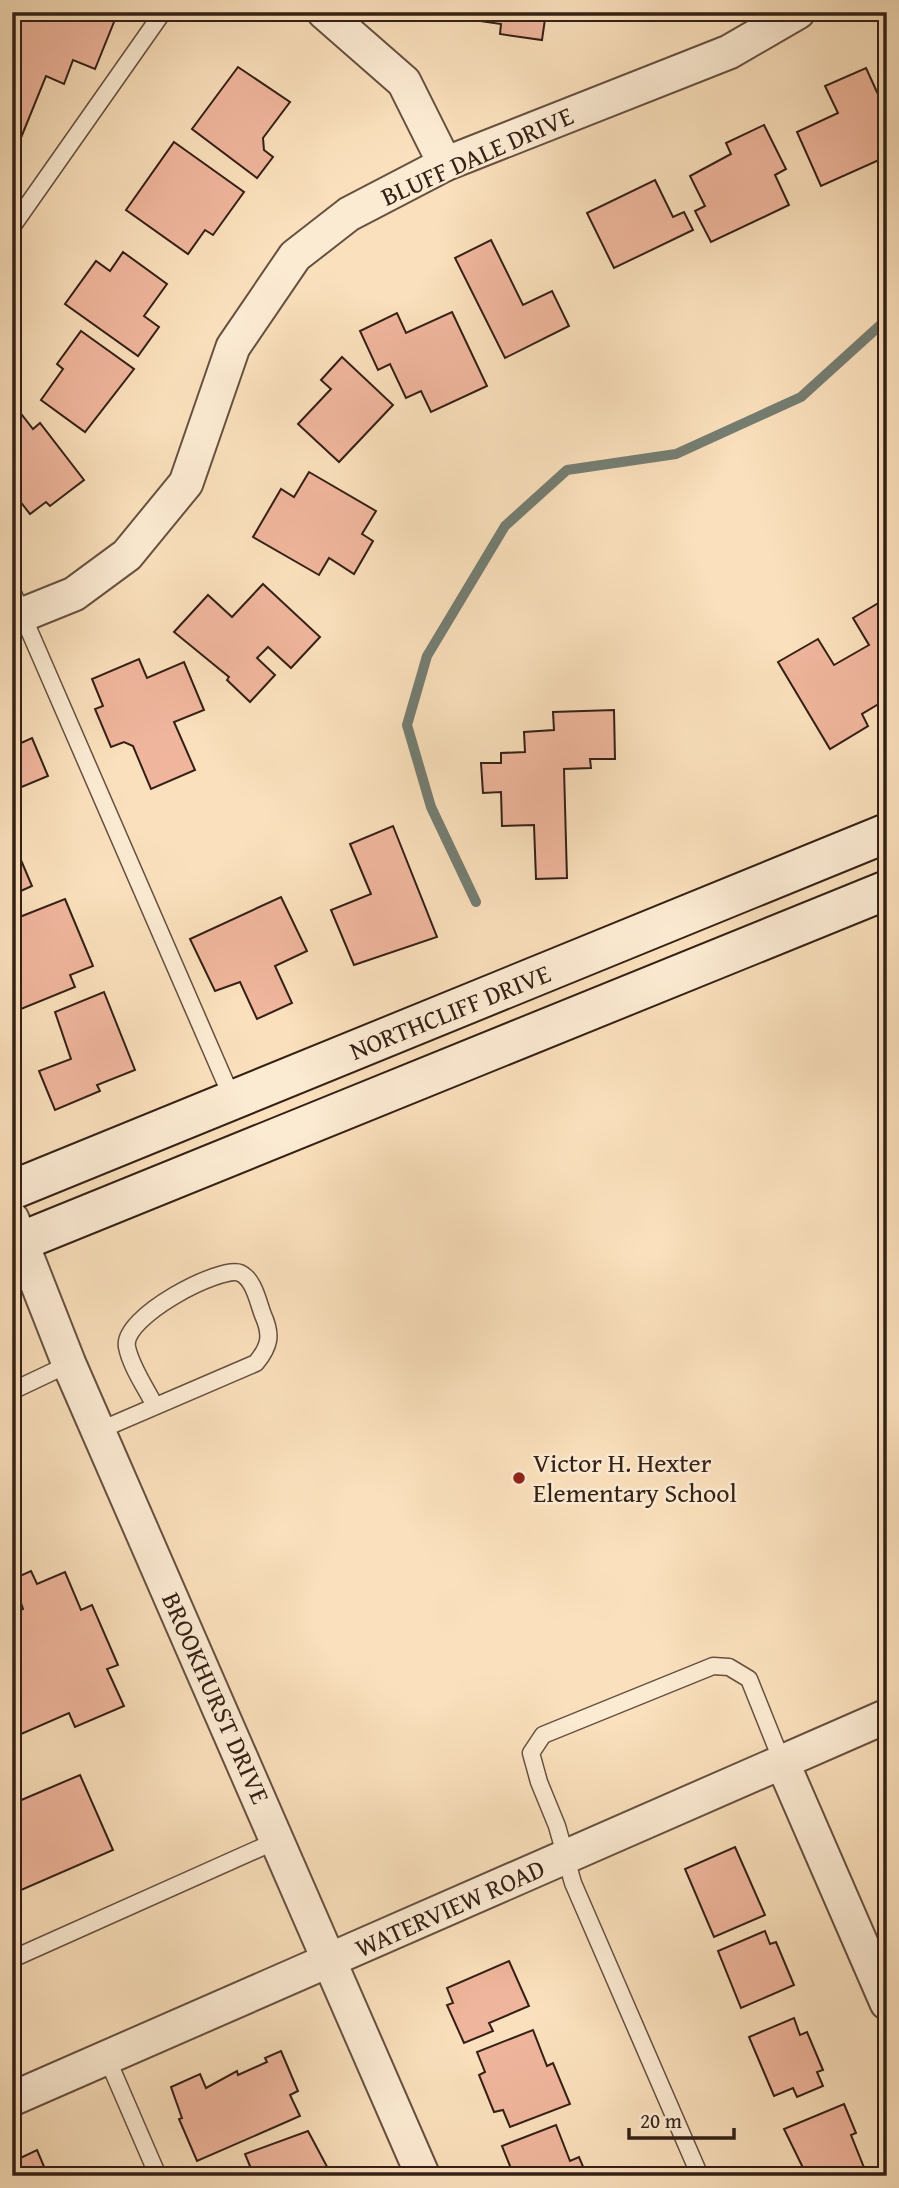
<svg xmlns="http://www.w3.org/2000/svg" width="899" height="2188" font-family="'Gentium Book Plus',serif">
	<rect width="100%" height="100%" fill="#fae0bc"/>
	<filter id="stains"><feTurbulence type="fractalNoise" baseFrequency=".00286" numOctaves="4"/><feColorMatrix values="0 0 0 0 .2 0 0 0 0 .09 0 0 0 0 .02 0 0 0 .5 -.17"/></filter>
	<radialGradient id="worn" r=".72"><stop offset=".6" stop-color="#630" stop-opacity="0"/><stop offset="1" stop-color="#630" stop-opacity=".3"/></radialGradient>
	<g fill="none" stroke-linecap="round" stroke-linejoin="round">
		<path stroke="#747e72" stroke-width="10" d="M476 902 431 807 407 725 427 656 505 526 567 470 676 454 801 397 887 319"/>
	</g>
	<g fill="#f0b69d" stroke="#342016" stroke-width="2">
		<path d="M21 12H118L95 69 73 60 64 84 46 76 16 150 12 148V33Z"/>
		<path d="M460 12H546L542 40 500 34 501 24 459 18Z"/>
		<path d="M238 67 290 102 263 138 264 150 273 157 257 178 192 129Z"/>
		<path d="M866 68 887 114V140L879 160 821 186 797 132 838 113 825 86Z"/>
		<path d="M764 125 786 169 775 175 789 205 711 242 695 211 705 206 690 176 731 154 726 143Z"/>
		<path d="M174 142 244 192 213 235 205 230 188 254 126 210Z"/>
		<path d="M655 180 673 217 684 212 693 230 614 268 587 213Z"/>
		<path d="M491 240 523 305 552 291 569 326 505 358 455 258Z"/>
		<path d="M123 252 167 284 144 316 159 327 138 356 65 304 96 261 110 271Z"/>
		<path d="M452 312 487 386 431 412 421 391 406 398 390 364 378 370 360 331 397 313 406 333Z"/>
		<path d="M81 331 134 369 85 432 41 400 63 369 57 364Z"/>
		<path d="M342 357 393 405 339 462 298 424 331 389 321 380Z"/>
		<path d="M15 406 33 429 40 423 84 480 50 506 46 502 30 514 12 491V408Z"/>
		<path d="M309 472 376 511 362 534 373 541 354 574 329 558 319 575 253 537 281 489 294 497Z"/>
		<path d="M263 584 320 637 291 668 268 647 257 658 275 675 250 702 227 680 229 677 174 632 208 595 232 617Z"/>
		<path d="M887 598V699L862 714 868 726 830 749 778 662 818 639 834 665 869 645 853 618Z"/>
		<path d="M139 659 147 678 184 662 204 710 174 722 195 770 151 789 133 746 124 742 111 747 95 709 103 706 92 679Z"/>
		<path d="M614 710 615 759H590L591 768 564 769 567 878 536 879 534 825 502 826 501 792 483 793 481 763H501V753L525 752 524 732 554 730 553 712Z"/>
		<path d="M32 738 48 776 12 791V747Z"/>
		<path d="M393 826 437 937 354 965 331 910 371 894 350 844Z"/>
		<path d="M12 839 32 886 12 895Z"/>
		<path d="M281 897 307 951 275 966 292 1003 257 1019 240 982 215 991 190 939Z"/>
		<path d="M65 899 93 966 70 975 75 987 21 1009 12 988V920Z"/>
		<path d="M104 992 135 1070 97 1085 100 1091 55 1110 39 1071 71 1059 55 1012Z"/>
		<path d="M31 1571 37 1584 65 1572 81 1610 92 1605 118 1665 107 1669 124 1706 75 1727 69 1713 12 1738V1614L23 1609 13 1579Z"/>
		<path d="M80 1775 113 1850 12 1894V1804Z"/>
		<path d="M735 1847 765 1915 714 1937 685 1869Z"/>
		<path d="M765 1931 770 1944 776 1942 794 1985 741 2008 718 1951Z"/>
		<path d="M509 1961 529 2006 489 2023 493 2031 464 2043 447 2005 453 2003 447 1988Z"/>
		<path d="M794 2018 800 2035 807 2032 823 2070 817 2072 823 2086 797 2097 793 2088 774 2096 749 2037Z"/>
		<path d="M533 2030 547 2066 553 2063 570 2104 510 2127 503 2110 494 2112 479 2075 485 2072 477 2052Z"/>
		<path d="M281 2051 298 2091 290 2095 300 2116 197 2161 179 2119 182 2118 171 2087 200 2074 206 2088 237 2071 238 2075 267 2062 265 2058Z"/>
		<path d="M844 2104 856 2133 851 2135 867 2175 807 2176 784 2129Z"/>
		<path d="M556 2125 570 2161 579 2157 587 2176H514L502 2146Z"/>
		<path d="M308 2131 332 2176H254L245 2154Z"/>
		<path d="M37 2150 48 2176H12V2162Z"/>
	</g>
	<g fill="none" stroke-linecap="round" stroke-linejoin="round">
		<g stroke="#665040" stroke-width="19">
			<g id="lane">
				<path d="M12 227 163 12"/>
				<path d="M12 591 233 1100"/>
				<path d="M12 1391 69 1364"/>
				<path d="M98 1431 256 1363C270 1346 272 1335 263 1315 258 1302 254 1279 240 1273 221 1265 121 1317 127 1347 131 1367 146 1388 155 1406"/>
				<path d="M12 1959 278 1840"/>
				<path d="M107 2058 158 2176"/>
				<path d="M700 2176 573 1883 557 1826 539 1782 531 1753 543 1735 713 1666 729 1667 749 1679 783 1764"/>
			</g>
		</g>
		<g stroke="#665040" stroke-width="37">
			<g id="street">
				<path d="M324 12 404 82 445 164"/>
				<path d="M12 619 74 594 127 555 186 483 233 347 295 256 349 214 445 164 729 52 798 12"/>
				<path d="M12 1219 69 1364 423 2176"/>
				<path d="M783 1764 887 2003"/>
				<path d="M12 2099 887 1716"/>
			</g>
		</g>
		<g stroke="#342016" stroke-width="42">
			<g id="secondary">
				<path d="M12 1190 887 833"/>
				<path d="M12 1245 887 890"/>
			</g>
		</g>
		<use href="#lane" stroke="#fcebd3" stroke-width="16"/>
		<use href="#street" stroke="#fcebd3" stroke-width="33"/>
		<use href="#secondary" stroke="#fcebd3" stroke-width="38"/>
	</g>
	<circle fill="#8f2418" stroke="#fcebd3" stroke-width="2.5" cx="519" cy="1478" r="7"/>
	<g text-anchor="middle" stroke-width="5" stroke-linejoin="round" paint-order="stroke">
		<g font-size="26" fill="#342016" stroke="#fcebd3">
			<text transform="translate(477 156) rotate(-24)" y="9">BLUFF DALE DRIVE</text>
			<text transform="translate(450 1012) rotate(-22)" y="9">NORTHCLIFF DRIVE</text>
			<text transform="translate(216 1698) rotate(66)" y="9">BROOKHURST DRIVE</text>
			<text transform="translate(450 1908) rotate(-24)" y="9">WATERVIEW ROAD</text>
		</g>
		<g font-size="26" fill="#342016" stroke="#fcebd3" text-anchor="start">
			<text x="533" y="1472">Victor H. Hexter<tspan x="533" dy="30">Elementary School</tspan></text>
		</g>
	</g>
	<rect width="899" height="2188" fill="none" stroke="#fae0bc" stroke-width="42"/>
	<rect x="14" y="14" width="871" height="2160" fill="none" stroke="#342016" stroke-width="3.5"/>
	<rect x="21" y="21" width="857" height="2146" fill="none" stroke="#342016" stroke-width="2"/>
	<path d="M629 2128v10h105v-10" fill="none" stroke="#342016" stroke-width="3.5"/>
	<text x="640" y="2128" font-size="21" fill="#342016" stroke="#fcebd3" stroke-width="5" paint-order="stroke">20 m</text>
	<rect width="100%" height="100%" filter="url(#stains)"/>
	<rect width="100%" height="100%" fill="url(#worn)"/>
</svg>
